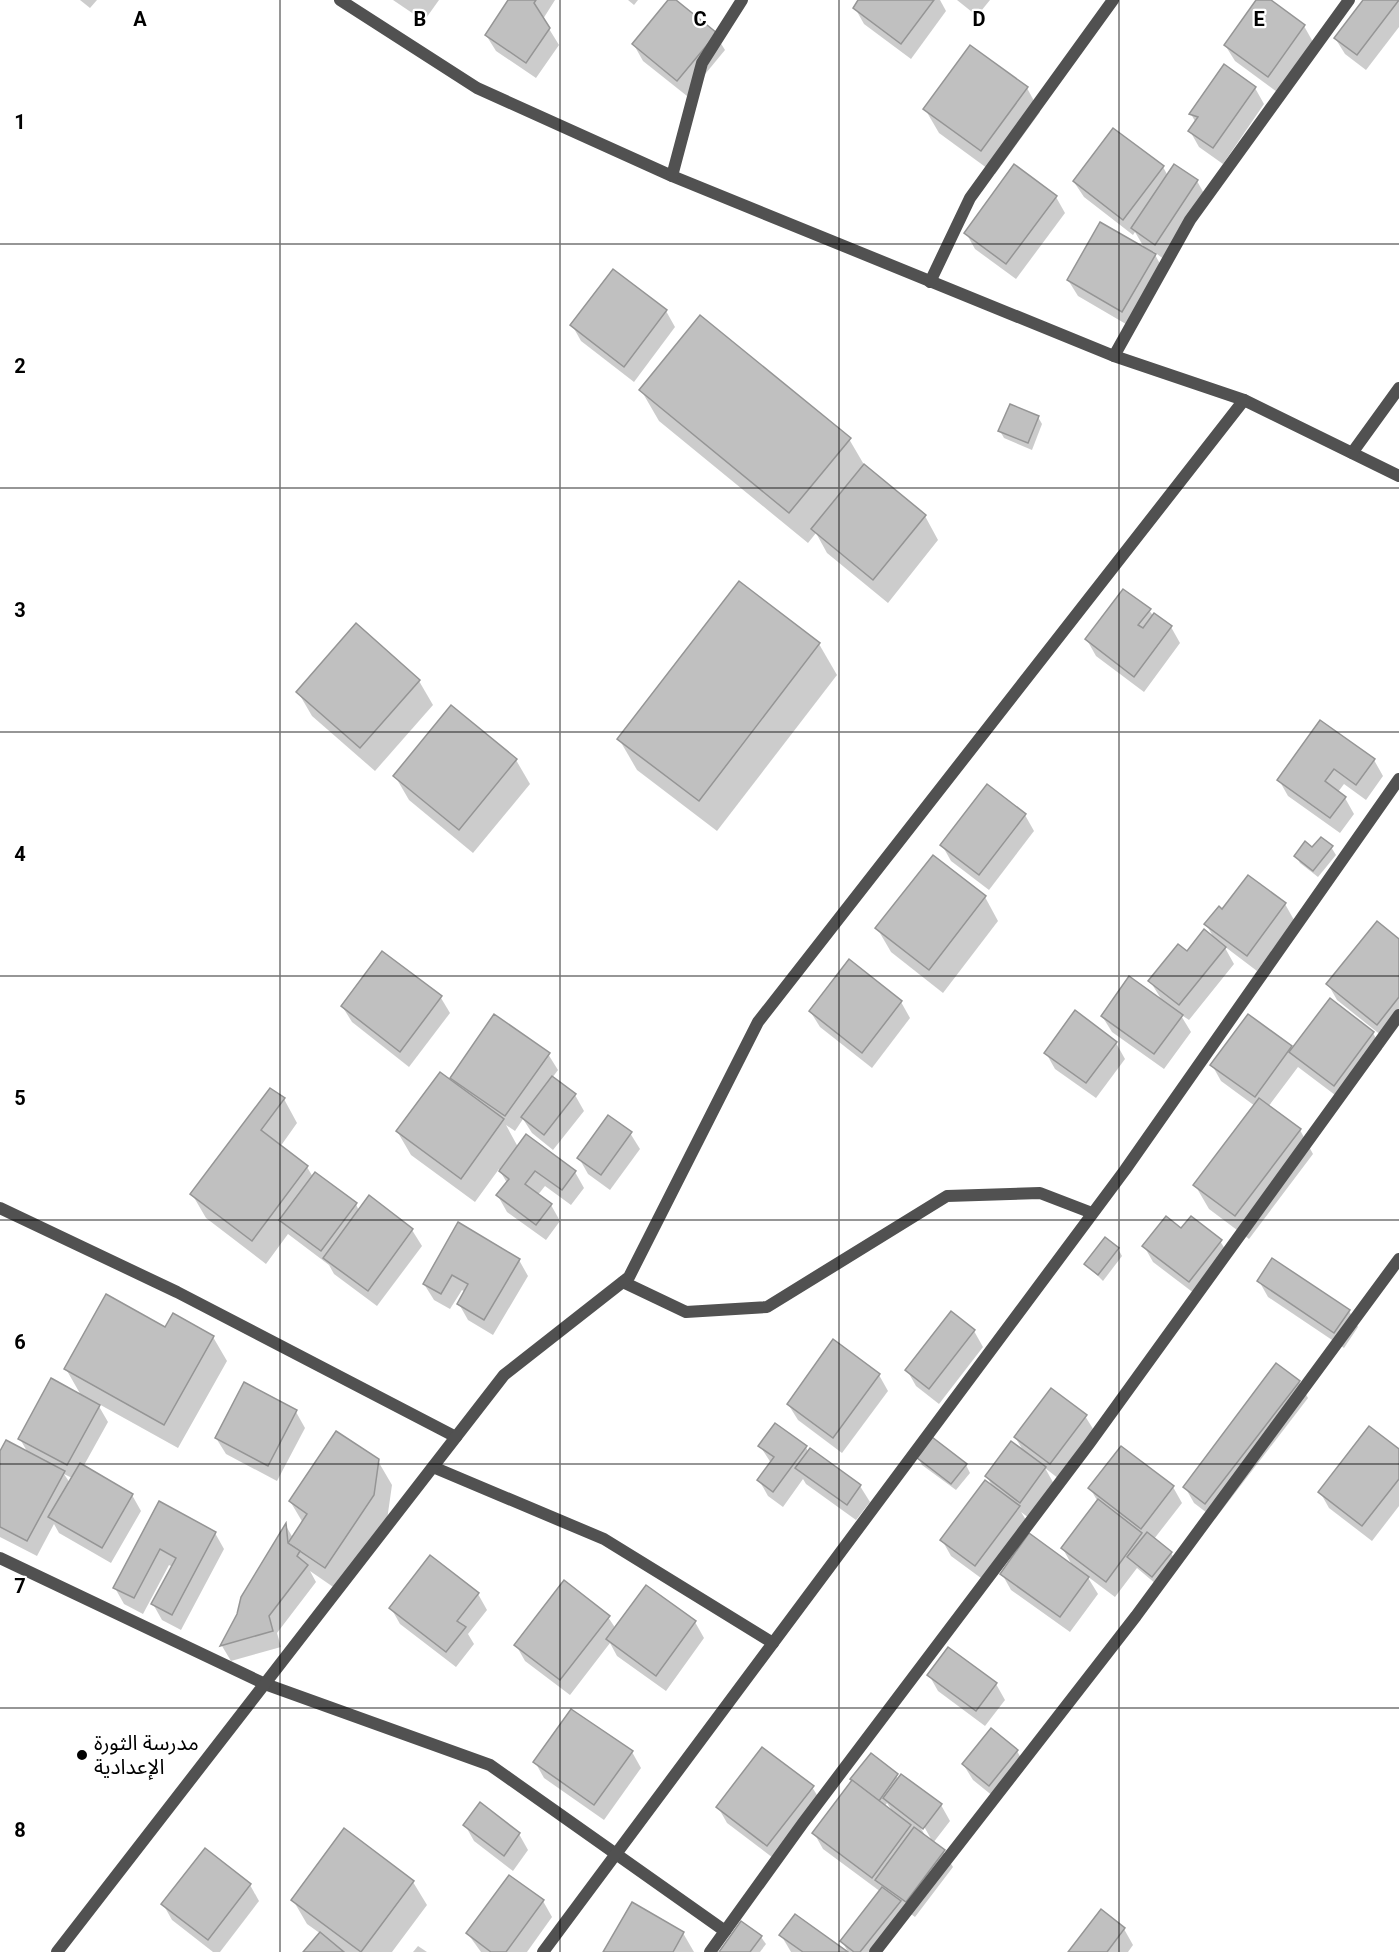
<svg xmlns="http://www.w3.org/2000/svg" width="1399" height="1952" font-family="Roboto,'Noto Sans Arabic',sans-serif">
	<rect width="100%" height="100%" fill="#fff"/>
	<g fill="#0003" fill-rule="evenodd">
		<path d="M80 0H97L90 8Z"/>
		<path d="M393 0H439L424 21Z"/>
		<path d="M510 0H555L543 19 559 45 536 78 496 51 486 35Z"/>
		<path d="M628 0H638L634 5Z"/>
		<path d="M670 0H673L715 34 725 50 687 96 643 61 634 45Z"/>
		<path d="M860 0H940L946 11 911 59 864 24 855 8Z"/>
		<path d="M957 0H990L977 16Z"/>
		<path d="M1258 0H1268L1304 26 1313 42 1277 92 1235 61 1225 45Z"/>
		<path d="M1364 0H1399V27L1366 70 1345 54 1335 38Z"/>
		<path d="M1027 88 1040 112 995 174 939 133 925 109Z"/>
		<path d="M1255 88 1264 104 1223 164 1199 147 1190 131 1196 123 1191 114Z"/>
		<path d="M1175 166 1197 181 1206 197 1165 260 1153 251 1164 271 1131 327 1078 296 1068 280 1145 249 1135 232 1133 235 1084 197 1074 182 1163 167 1168 176Z"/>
		<path d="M1056 197 1065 213 1016 279 975 249 966 233Z"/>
		<path d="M666 311 675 327 634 382 581 341 572 325Z"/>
		<path d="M641 390 849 439 866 468 925 516 938 540 888 603 827 553 816 533 808 543 659 421Z"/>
		<path d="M1038 417 1042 424 1032 450 1004 438 1000 431Z"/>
		<path d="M1149 610 1154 617 1171 627 1180 643 1144 692 1096 656 1087 640Z"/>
		<path d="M819 644 837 675 717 831 637 770 619 739Z"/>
		<path d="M419 681 433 705 375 771 312 716 298 692Z"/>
		<path d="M516 760 530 784 473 853 409 800 395 776Z"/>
		<path d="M1374 760 1383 776 1366 800 1344 784 1338 792 1345 798 1354 814 1340 833 1288 796 1279 780Z"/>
		<path d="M1025 815 1034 831 989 890 951 861 942 845Z"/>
		<path d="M1331 847 1336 855 1318 877 1300 863 1296 856 1313 849Z"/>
		<path d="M1248 877 1285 904 1294 920 1257 971 1224 946 1234 964 1189 1020 1180 1014 1191 1032 1164 1069 1112 1032 1102 1016 1163 1002 1150 981 1187 953 1215 940 1206 924 1222 911Z"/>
		<path d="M985 897 998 921 943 993 891 952 877 928Z"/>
		<path d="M1399 941V1024L1387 1040 1337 1000 1328 984Z"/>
		<path d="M383 953 441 998 450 1013 409 1067 352 1022 342 1006Z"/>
		<path d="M849 961 901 1002 910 1018 872 1068 820 1027 810 1011Z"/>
		<path d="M1248 1016 1293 1049 1373 1033 1382 1049 1343 1101 1298 1067 1268 1107 1300 1130 1313 1154 1249 1239 1209 1209 1195 1185 1255 1106 1221 1081 1212 1065Z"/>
		<path d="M1116 1043 1125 1059 1096 1098 1055 1069 1046 1053Z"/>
		<path d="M548 1054 558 1070 552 1078 575 1095 584 1111 553 1150 532 1133 523 1119 515 1131 506 1125 518 1147 575 1172 584 1188 571 1205 545 1186 537 1196 551 1205 560 1221 546 1240 507 1212 498 1196 507 1183 499 1169 475 1202 411 1155 397 1131 456 1085 451 1078Z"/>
		<path d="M284 1099 297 1123 280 1147 307 1167 313 1177 356 1204 359 1211 412 1230 422 1246 377 1306 334 1274 329 1265 288 1234 266 1264 206 1218 192 1194Z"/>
		<path d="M630 1133 640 1149 610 1190 588 1174 579 1158Z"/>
		<path d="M458 1225 519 1260 528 1276 493 1335 468 1320 459 1304 465 1292 462 1290 450 1309 434 1300 424 1284Z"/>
		<path d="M1220 1241 1230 1257 1199 1297 1153 1262 1144 1246Z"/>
		<path d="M1118 1249 1122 1256 1103 1281 1086 1264Z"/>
		<path d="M1259 1281 1349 1311 1358 1327 1344 1348 1268 1297Z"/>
		<path d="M166 1329 213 1337 227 1361 178 1448 97 1403 108 1422 83 1467 132 1495 141 1511 111 1563 59 1533 54 1524 37 1556 0 1537V1454L28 1453 20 1439 82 1397 66 1369ZM64 1474 72 1478 70 1483Z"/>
		<path d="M974 1331 983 1347 939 1404 916 1386 907 1370Z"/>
		<path d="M879 1375 888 1391 842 1453 798 1420 788 1404Z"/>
		<path d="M1299 1382 1308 1398 1215 1519 1194 1503 1185 1487Z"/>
		<path d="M245 1384 296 1412 305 1428 277 1481 226 1454 216 1438Z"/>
		<path d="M1085 1416 1095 1432 1059 1479 1045 1468 1054 1484 1029 1518 1021 1512 1028 1523 985 1581 951 1556 942 1540 993 1488 987 1476 1024 1452 1015 1437Z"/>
		<path d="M760 1446 806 1447 808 1452 860 1486 870 1502 856 1520 806 1484 803 1479 783 1507 768 1496 759 1480 771 1463Z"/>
		<path d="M1399 1451V1506L1372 1541 1329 1508 1320 1492Z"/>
		<path d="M918 1457 966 1465 970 1473 956 1490 922 1465Z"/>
		<path d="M378 1461 392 1485 387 1520 339 1591 310 1571 316 1582 277 1633 281 1647 231 1661 222 1646 286 1526 293 1538 303 1523 290 1501Z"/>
		<path d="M1173 1487 1182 1503 1154 1539 1171 1553 1175 1560 1156 1584 1137 1568 1115 1597 1087 1576 1098 1594 1070 1632 1011 1590 1002 1574 1073 1567 1063 1549 1098 1502 1090 1488Z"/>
		<path d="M159 1503 215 1533 224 1549 181 1630 162 1620 153 1604 173 1567 169 1565 143 1614 124 1604 115 1588Z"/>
		<path d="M478 1594 487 1610 468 1634 474 1644 456 1667 400 1624 391 1608Z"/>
		<path d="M608 1617 616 1629 695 1622 704 1638 666 1691 617 1656 610 1643 570 1695 525 1661 516 1645Z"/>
		<path d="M929 1675 996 1684 1005 1700 985 1726 938 1691Z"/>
		<path d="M991 1730 1017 1751 1026 1767 999 1801 973 1780 963 1764Z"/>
		<path d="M632 1752 641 1768 604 1820 544 1778 535 1762Z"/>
		<path d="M871 1755 899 1779 941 1805 950 1821 933 1843 943 1851 953 1867 915 1917 903 1908 882 1952H848L842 1941 881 1892 823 1849 814 1833ZM887 1803 893 1812 885 1806ZM921 1821 931 1839H927L918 1823Z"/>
		<path d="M812 1787 822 1803 777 1861 727 1823 718 1807Z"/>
		<path d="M480 1804 519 1834 528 1850 513 1871 474 1841 465 1825Z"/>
		<path d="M413 1882 427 1905 392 1952H305L321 1934 307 1924 293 1900Z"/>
		<path d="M250 1885 259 1901 220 1952H213L172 1920 163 1904Z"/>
		<path d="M543 1901 552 1917 527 1952H481L468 1934Z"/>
		<path d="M1124 1929 1133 1945 1128 1952H1070Z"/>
		<path d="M683 1933 694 1952H605Z"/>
		<path d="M781 1935 845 1952H791Z"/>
		<path d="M761 1937 766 1944 760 1952H720Z"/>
		<path d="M418 1946 427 1952H413Z"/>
	</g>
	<g fill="#c0c0c0" stroke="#959595" stroke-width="1.5">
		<path d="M508 0H536L534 3 550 28 526 63 485 35Z"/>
		<path d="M668 0H676L717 33 677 81 632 44Z"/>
		<path d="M858 0H934L901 44 853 8Z"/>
		<path d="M1256 0H1271L1305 25 1268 77 1224 45Z"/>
		<path d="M1363 0H1399L1357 55 1334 38Z"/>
		<path d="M970 45 1028 87 981 151 923 109Z"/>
		<path d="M1224 64 1256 87 1213 148 1188 131 1198 117 1189 114Z"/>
		<path d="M1113 128 1164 166 1123 220 1073 181Z"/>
		<path d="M1014 164 1057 196 1006 264 964 233Z"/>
		<path d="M1174 164 1198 180 1155 245 1131 228Z"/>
		<path d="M1100 222 1156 254 1122 312 1067 280Z"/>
		<path d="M613 269 667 310 624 367 570 325Z"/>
		<path d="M700 315 851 438 789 513 639 390Z"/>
		<path d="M1010 404 1039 416 1028 443 998 431Z"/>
		<path d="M864 464 926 515 873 580 811 529Z"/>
		<path d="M739 581 820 643 699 801 617 739Z"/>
		<path d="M1123 589 1151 609 1138 625 1143 628 1154 613 1172 626 1134 677 1085 639Z"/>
		<path d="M356 623 420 680 360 748 296 692Z"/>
		<path d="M451 705 517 759 459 830 393 776Z"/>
		<path d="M1320 720 1375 759 1356 785 1334 769 1325 781 1346 797 1330 818 1277 780Z"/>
		<path d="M987 784 1026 814 979 875 940 845Z"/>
		<path d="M1321 837 1333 846 1313 871 1294 856 1305 841 1312 847Z"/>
		<path d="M933 855 986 896 929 970 875 928Z"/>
		<path d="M1248 875 1286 903 1247 956 1204 924 1219 906 1222 909Z"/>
		<path d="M1377 921 1399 939V997L1377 1025 1326 984Z"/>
		<path d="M1204 929 1226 947 1179 1005 1148 981 1178 944 1187 951Z"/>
		<path d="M382 951 442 996 400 1052 341 1006Z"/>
		<path d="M849 959 902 1001 862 1053 809 1011Z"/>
		<path d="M1129 976 1183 1015 1154 1054 1101 1016Z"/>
		<path d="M1330 998 1374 1032 1334 1086 1289 1052Z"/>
		<path d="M1075 1010 1117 1042 1086 1083 1044 1053Z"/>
		<path d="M494 1014 550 1053 505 1116 450 1078Z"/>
		<path d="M1248 1014 1292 1046 1255 1097 1210 1065Z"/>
		<path d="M440 1072 504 1119 461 1179 396 1131Z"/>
		<path d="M552 1076 576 1094 544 1135 521 1117Z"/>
		<path d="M270 1088 285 1098 261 1130 308 1166 252 1241 190 1194Z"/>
		<path d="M1259 1098 1301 1129 1235 1216 1193 1185Z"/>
		<path d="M608 1115 632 1132 601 1175 577 1158Z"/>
		<path d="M526 1134 576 1171 562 1190 535 1171 525 1184 552 1204 536 1225 496 1195 509 1179 499 1171Z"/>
		<path d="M315 1172 357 1203 321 1251 279 1220Z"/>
		<path d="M369 1195 413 1229 368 1291 323 1258Z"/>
		<path d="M1166 1216 1181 1228 1191 1216 1222 1240 1189 1282 1142 1246Z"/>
		<path d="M458 1222 520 1259 484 1320 457 1304 468 1284 452 1275 441 1294 423 1284Z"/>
		<path d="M1105 1237 1119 1248 1098 1275 1084 1264Z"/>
		<path d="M1272 1258 1350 1310 1334 1333 1257 1281Z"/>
		<path d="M106 1294 165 1327 173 1313 214 1336 164 1425 64 1369Z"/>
		<path d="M951 1311 975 1330 929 1389 905 1370Z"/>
		<path d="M833 1339 880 1374 833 1438 787 1404Z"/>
		<path d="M1276 1363 1300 1381 1205 1504 1183 1487Z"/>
		<path d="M51 1378 100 1405 67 1465 18 1439Z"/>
		<path d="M244 1382 297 1410 268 1466 215 1438Z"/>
		<path d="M1051 1388 1087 1415 1050 1464 1014 1437Z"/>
		<path d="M775 1423 807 1446 773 1492 757 1480 774 1457 758 1446Z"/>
		<path d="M1369 1426 1399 1449V1479L1362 1526 1318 1492Z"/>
		<path d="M336 1431 379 1459 374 1495 325 1568 288 1543 307 1514 289 1501Z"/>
		<path d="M932 1437 967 1464 951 1484 916 1457Z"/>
		<path d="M6 1440 65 1471 27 1541 0 1527V1451Z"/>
		<path d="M1011 1441 1046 1467 1020 1503 985 1476Z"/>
		<path d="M1121 1446 1174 1486 1141 1529 1088 1488Z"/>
		<path d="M810 1448 861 1485 847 1505 795 1468Z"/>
		<path d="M80 1463 133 1494 102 1548 48 1517Z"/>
		<path d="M985 1480 1020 1506 975 1566 940 1540Z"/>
		<path d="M1098 1499 1142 1533 1106 1582 1061 1548Z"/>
		<path d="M159 1501 216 1532 172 1615 151 1604 176 1558 160 1549 134 1598 113 1588Z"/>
		<path d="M286 1523 288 1543 300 1551 297 1556 308 1565 269 1616 273 1631 220 1646 237 1614 241 1597Z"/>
		<path d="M1147 1532 1172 1552 1152 1577 1127 1557Z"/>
		<path d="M1029 1533 1089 1577 1060 1617 1000 1574Z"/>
		<path d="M430 1555 479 1593 457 1621 466 1627 446 1652 389 1608Z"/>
		<path d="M564 1580 610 1616 560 1680 514 1645Z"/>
		<path d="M646 1585 696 1621 656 1676 606 1639Z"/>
		<path d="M948 1647 997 1683 976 1711 927 1675Z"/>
		<path d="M571 1709 633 1751 594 1805 533 1762Z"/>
		<path d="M991 1728 1018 1750 989 1786 962 1764Z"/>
		<path d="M762 1747 814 1786 767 1846 716 1807Z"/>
		<path d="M871 1753 898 1774 879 1801 850 1779Z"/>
		<path d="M901 1774 942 1804 923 1829 883 1798Z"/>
		<path d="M852 1780 911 1825 872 1878 812 1833Z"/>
		<path d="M480 1802 520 1833 504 1856 463 1825Z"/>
		<path d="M914 1827 945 1850 906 1902 875 1880Z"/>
		<path d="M344 1828 414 1881 361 1952 291 1900Z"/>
		<path d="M205 1848 251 1884 208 1940 161 1904Z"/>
		<path d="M509 1875 544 1900 506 1952H491L466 1933Z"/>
		<path d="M882 1887 901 1901 860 1952H854L840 1941Z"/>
		<path d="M632 1902 684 1932 673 1952H603Z"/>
		<path d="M1101 1909 1125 1928 1107 1952H1068Z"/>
		<path d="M795 1914 848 1952H803L779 1935Z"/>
		<path d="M741 1921 762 1936 750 1952H719Z"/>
		<path d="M320 1932 344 1952H303Z"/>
	</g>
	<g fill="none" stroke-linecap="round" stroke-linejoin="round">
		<g stroke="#515151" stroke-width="12">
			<path d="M340 0 477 88 672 176 1114 356 1244 400 1399 476"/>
			<path d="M672 176 702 63 742 0"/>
			<path d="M930 282 970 198 1113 0"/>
			<path d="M1114 356 1190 220 1349 0"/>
			<path d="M1352 453 1399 388"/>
			<path d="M0 1208 177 1292 456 1437"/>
			<path d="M623 1282 686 1312 767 1307 947 1196 1040 1193 1092 1213"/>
			<path d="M433 1467 604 1539 773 1643"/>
			<path d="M0 1558 265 1684 490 1765 725 1931"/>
			<path d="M57 1952 504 1375 629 1277 758 1022 1244 400"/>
			<path d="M543 1952 1125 1170 1399 779"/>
			<path d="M710 1952 803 1823 1089 1444 1399 1015"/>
			<path d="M875 1952 1136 1616 1399 1259"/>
		</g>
	</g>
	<path fill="none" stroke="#000" stroke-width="1.5" stroke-opacity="0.55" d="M280 0V1952M560 0V1952M839 0V1952M1119 0V1952M0 244H1399M0 488H1399M0 732H1399M0 976H1399M0 1220H1399M0 1464H1399M0 1708H1399"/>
	<circle fill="#000" stroke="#fff" stroke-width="2" cx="82" cy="1755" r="6"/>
	<g text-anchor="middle" stroke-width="4.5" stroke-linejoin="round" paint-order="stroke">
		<g font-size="21" fill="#000" stroke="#fff" text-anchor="start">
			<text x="94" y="1750">مدرسة الثورة<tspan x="94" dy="24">الإعدادية</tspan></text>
		</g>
	</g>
	<g font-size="20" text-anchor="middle" font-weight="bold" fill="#000" stroke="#fff" stroke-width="4.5" stroke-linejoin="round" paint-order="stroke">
		<text x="140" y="26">A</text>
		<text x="420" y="26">B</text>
		<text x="700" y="26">C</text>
		<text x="979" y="26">D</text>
		<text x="1259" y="26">E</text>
		<text x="20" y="129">1</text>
		<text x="20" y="373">2</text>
		<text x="20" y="617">3</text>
		<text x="20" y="861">4</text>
		<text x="20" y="1105">5</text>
		<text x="20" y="1349">6</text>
		<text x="20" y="1593">7</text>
		<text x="20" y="1837">8</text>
	</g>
</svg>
